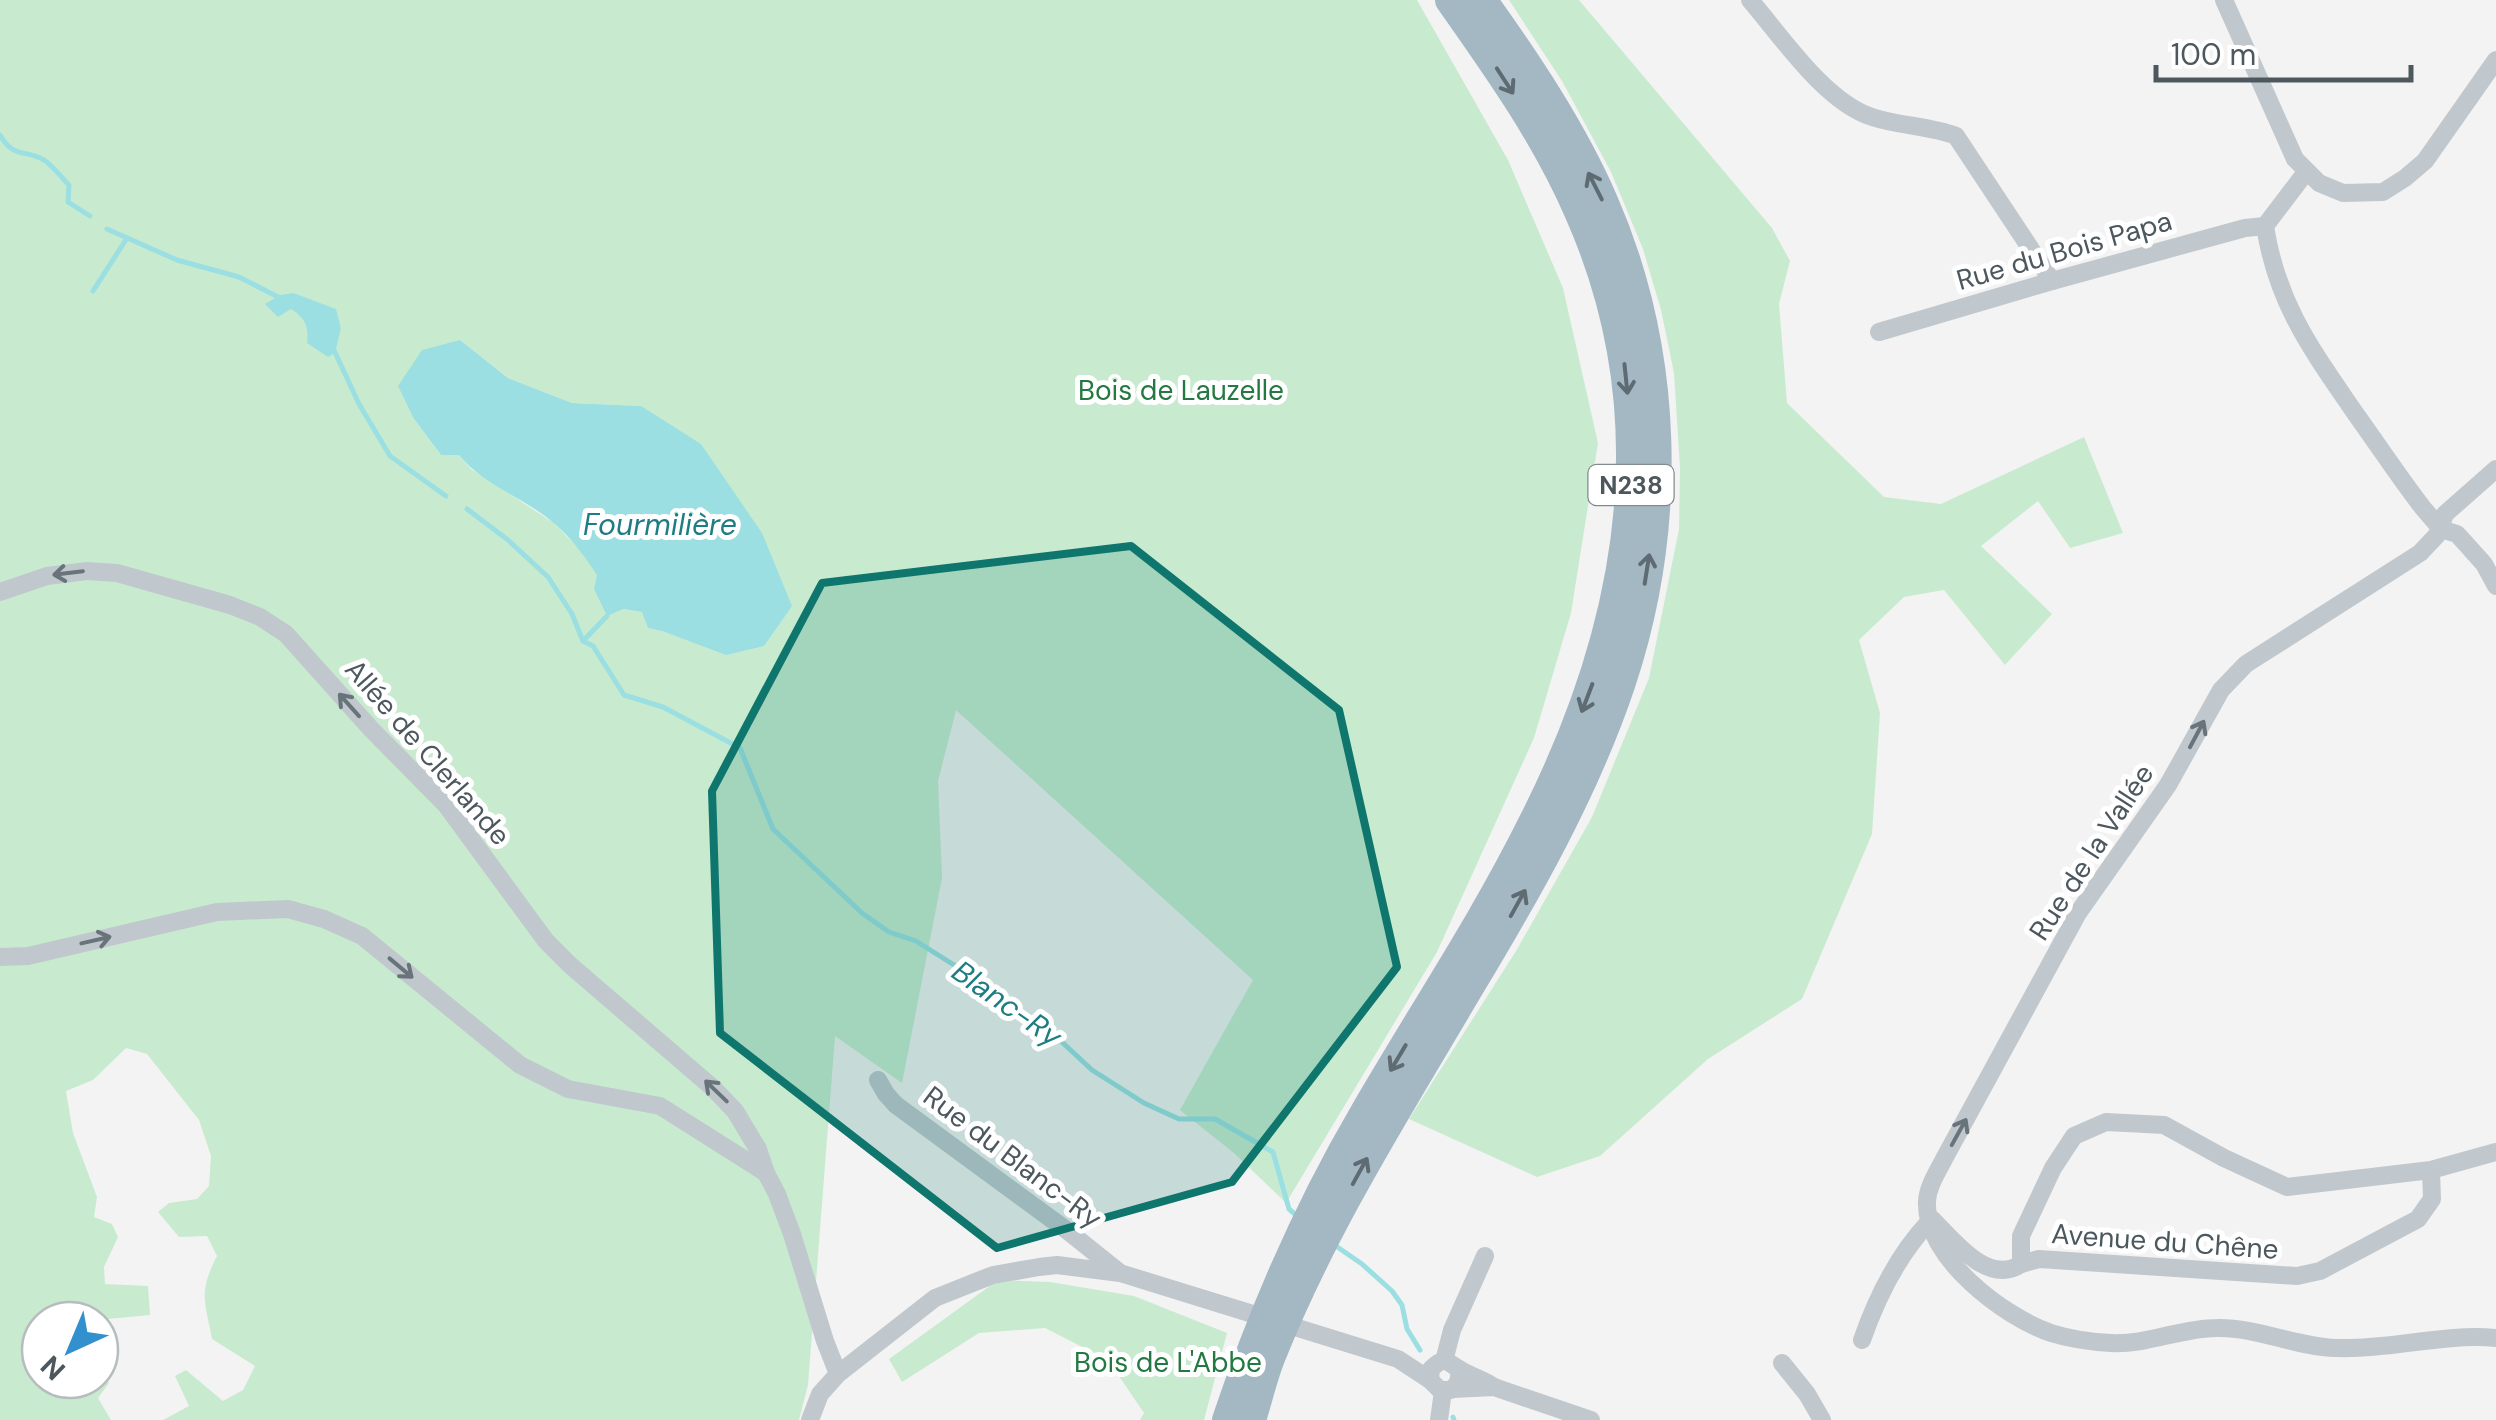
<svg xmlns="http://www.w3.org/2000/svg" width="2496" height="1420" font-family="'DM Sans',sans-serif">
	<rect width="100%" height="100%" fill="#f4f3f3"/>
	<g fill="#c8ebd0" fill-rule="evenodd">
		<path d="M0 0H1417L1508 160 1563 288 1598 443 1571 613 1534 738 1437 952 1286 1203 1234 1153 1180 1110 1253 980 956 710 938 781 942 878 902 1083 835 1036 808 1385 799 1420H163L189 1406 175 1376 186 1370 223 1401 243 1390 255 1366 212 1339C205 1301 198 1293 217 1256L207 1236 179 1237 158 1212 169 1203 197 1199 209 1186 211 1156 199 1120 147 1054 126 1048 93 1080 66 1091 73 1133 97 1197 94 1217 112 1224 118 1237 104 1267 105 1284 148 1286 150 1315 97 1320H40V1380H100V1373L109 1383 98 1398 111 1420H0ZM294 293 335 309 341 328 338 336 308 331 304 318 291 308ZM460 340 508 378 572 403 641 406 665 632 648 628 643 612 623 609 580 550 554 523 471 469 459 455 440 454 414 419Z"/>
		<path d="M1509 0H1579L1772 228 1790 261 1779 304 1787 403 1884 497 1941 504 2084 437 2123 533 2070 548 2038 501 1981 546 2052 614 2005 665 1944 590 1904 597 1859 640 1880 713 1872 834 1802 999 1708 1059 1600 1156 1537 1177 1409 1119 1516 951 1592 817 1649 678 1679 529 1680 468 1674 373 1661 310 1643 249 1611 172 1562 81Z"/>
		<path d="M998 1280 1050 1282 1134 1296 1227 1333 1204 1420H1140L1144 1413 1108 1360 1045 1328 979 1333 902 1382 889 1359Z"/>
	</g>
	<g fill="#9bdfe2">
		<path d="M294 293 336 309 341 328 335 353 328 357 307 343C309 326 305 318 291 309L278 317 265 304 280 295Z"/>
		<path d="M460 340 508 378 572 403 641 406 701 444 762 533 792 606 764 646 726 655 665 632 648 628 642 612 623 609 607 616 594 589 597 575C585 557 573 540 556 525 526 498 484 486 459 455H441L414 419 398 386 422 350Z"/>
	</g>
	<g fill="none" stroke-linecap="round" stroke-linejoin="round">
		<g stroke="#9bdfe2" stroke-width="5">
			<path d="M0 135C14 159 25 149 44 160 53 166 61 177 69 185L68 202 90 216"/>
			<path d="M107 229 177 260 239 277 280 298"/>
			<path d="M93 291 127 238"/>
			<path d="M333 348 359 404 390 456 446 496"/>
			<path d="M467 509 508 540 548 577 572 614 583 641 593 646 624 695 663 707 740 748 773 829 862 913 889 932 916 941 954 965 1014 1009 1048 1029 1092 1070 1144 1103 1179 1119H1215L1273 1152 1289 1209 1297 1216"/>
			<path d="M583 641 607 616"/>
			<path d="M1333 1244 1362 1264 1392 1291 1402 1305 1407 1329 1420 1350"/>
			<path d="M1453 1417 1454 1420"/>
		</g>
		<g stroke="#c0c8cd" stroke-width="18">
			<path d="M1750 0C1782 37 1825 102 1872 117 1899 126 1930 126 1956 136L2052 281"/>
			<path d="M2224 0 2295 159 2319 183 2343 193 2383 192 2405 178 2425 161 2496 60"/>
			<path d="M2306 172 2265 226C2277 304 2312 350 2355 413 2378 445 2399 477 2423 508L2441 529 2457 534 2467 545 2484 564 2496 586"/>
			<path d="M1879 332 2052 281 2245 228 2265 226"/>
			<path d="M2496 469 2445 514 2437 535 2420 553 2246 664 2221 690 2168 785 2078 913 1944 1159C1937 1173 1928 1186 1927 1201 1924 1257 2004 1317 2051 1333 2070 1339 2091 1342 2111 1343 2147 1345 2181 1328 2217 1328 2257 1327 2296 1347 2336 1348 2390 1350 2443 1333 2496 1338"/>
			<path d="M0 592 47 576 87 571 117 573 230 605 260 617 286 634 371 729 446 805 546 941 570 965 713 1088 735 1111 758 1149 766 1173 777 1194 792 1234 825 1341 838 1374"/>
			<path d="M0 957 28 956 217 912 288 909 324 919 362 936 520 1065 568 1089 660 1106 766 1173"/>
			<path d="M878 1080 886 1094 896 1105 1069 1232 1119 1272"/>
			<path d="M2431 1170 2432 1199 2418 1219 2320 1271 2297 1276 2039 1259 2021 1264V1236L2053 1168 2074 1136 2106 1122 2164 1125 2224 1158 2287 1187 2431 1170 2496 1152"/>
			<path d="M1932 1219C1954 1241 1988 1286 2021 1264"/>
			<path d="M1862 1340C1877 1297 1897 1256 1929 1222"/>
			<path d="M1444 1361 1452 1330 1485 1256"/>
			<path d="M1782 1363 1807 1394 1822 1420"/>
			<path d="M1460 1370 1458 1383 1451 1390H1440L1430 1380 1431 1369C1446 1354 1447 1363 1461 1370 1472 1377 1483 1379 1494 1387"/>
			<path d="M1453 1389 1494 1387 1591 1420"/>
			<path d="M810 1420 820 1394 838 1374 935 1298 993 1275 1039 1267 1057 1265 1120 1273 1398 1359 1430 1380"/>
			<path d="M1439 1420 1443 1391"/>
		</g>
		<g stroke="#a4b8c4" stroke-width="30">
			<path d="M1227 1420C1263 1313 1307 1211 1364 1114 1420 1017 1483 924 1533 823 1632 628 1671 420 1580 214 1547 137 1498 68 1450 0"/>
			<path d="M1251 1420C1258 1398 1263 1374 1272 1353 1324 1224 1398 1108 1468 989 1527 891 1585 790 1621 682 1673 525 1669 352 1603 201 1572 130 1527 63 1482 0"/>
		</g>
	</g>
	<defs><path id="oneway-shaft" d="M-6 0H5M1.5-3L5.5 0L1.5 3" fill="none" stroke-width="1.6" stroke-linecap="round" stroke-linejoin="round" transform="scale(2.5)"/></defs>
	<g stroke="#5e6b72">
		<use href="#oneway-shaft" transform="translate(1505 81) rotate(57)"/>
		<use href="#oneway-shaft" transform="translate(1595 186) rotate(-117)"/>
		<use href="#oneway-shaft" transform="translate(1626 379) rotate(84)"/>
		<use href="#oneway-shaft" transform="translate(1647 569) rotate(-81)"/>
		<use href="#oneway-shaft" transform="translate(1587 698) rotate(111)"/>
		<use href="#oneway-shaft" transform="translate(1518 903) rotate(-61)"/>
		<use href="#oneway-shaft" transform="translate(1398 1058) rotate(121)"/>
		<use href="#oneway-shaft" transform="translate(1360 1171) rotate(-61)"/>
	</g>
	<g stroke="#69747a">
		<use href="#oneway-shaft" transform="translate(68 573) rotate(173)"/>
		<use href="#oneway-shaft" transform="translate(349 705) rotate(-132)"/>
		<use href="#oneway-shaft" transform="translate(2197 734) rotate(-62)"/>
		<use href="#oneway-shaft" transform="translate(96 940) rotate(-13)"/>
		<use href="#oneway-shaft" transform="translate(401 968) rotate(40)"/>
		<use href="#oneway-shaft" transform="translate(716 1091) rotate(-136)"/>
		<use href="#oneway-shaft" transform="translate(1959 1132) rotate(-61)"/>
	</g>
	<path fill="#0f766e" fill-opacity="0.2" stroke="#0f766e" stroke-width="8" stroke-linejoin="round" d="M1131 546 1339 710 1397 967 1232 1182 997 1248 720 1033 712 791 822 583Z"/>
	<g text-anchor="middle" stroke-width="10" stroke-linejoin="round" paint-order="stroke">
		<rect fill="#fff" stroke="#828a8e" stroke-width="2.5" x="1588.5" y="465" width="85" height="40" rx="8"/>
		<g font-size="25" font-weight="bold" fill="#4c585e">
			<text x="1631" y="494">N238</text>
		</g>
		<g font-size="28" fill="#4c585e" stroke="#fff">
			<text transform="translate(2064 250) rotate(-16)" y="10">Rue du Bois Papa</text>
			<text transform="translate(428 752) rotate(49)" y="10">Allée de Clerlande</text>
			<text transform="translate(2091 852) rotate(-57)" y="10">Rue de la Vallée</text>
			<text transform="translate(1013 1157) rotate(37)" y="10">Rue du Blanc-Ry</text>
			<text transform="translate(2165 1241) rotate(4)" y="10">Avenue du Chêne</text>
		</g>
		<g font-size="28" fill="#247841" stroke="#fff">
			<text x="1181" y="400">Bois de Lauzelle</text>
			<text x="1168" y="1372">Bois de L'Abbe</text>
		</g>
		<g font-size="30" font-style="italic" fill="#1c7d82" stroke="#fff">
			<text x="660" y="535">Fourmilière</text>
			<text transform="translate(1007 1004) rotate(35)" y="10">Blanc-Ry</text>
		</g>
	</g>
	<g transform="translate(70 1350) rotate(224)"><circle r="48" fill="#ffffff" stroke="#b7bcbf" stroke-width="2.5"/>
	<path d="M0-8L18 38L0 25L-18 38Z" fill="#3290cf"/>
	<text y="-15" font-size="28" font-weight="bold" text-anchor="middle" fill="#4c585e">N</text>
	</g>
	<path d="M2156 65v15h255v-15" fill="none" stroke="#4c585e" stroke-width="5"/>
	<text x="2171" y="65" font-size="30" fill="#4c585e" stroke="#ffffff" stroke-width="8" paint-order="stroke">100 m</text>
</svg>
